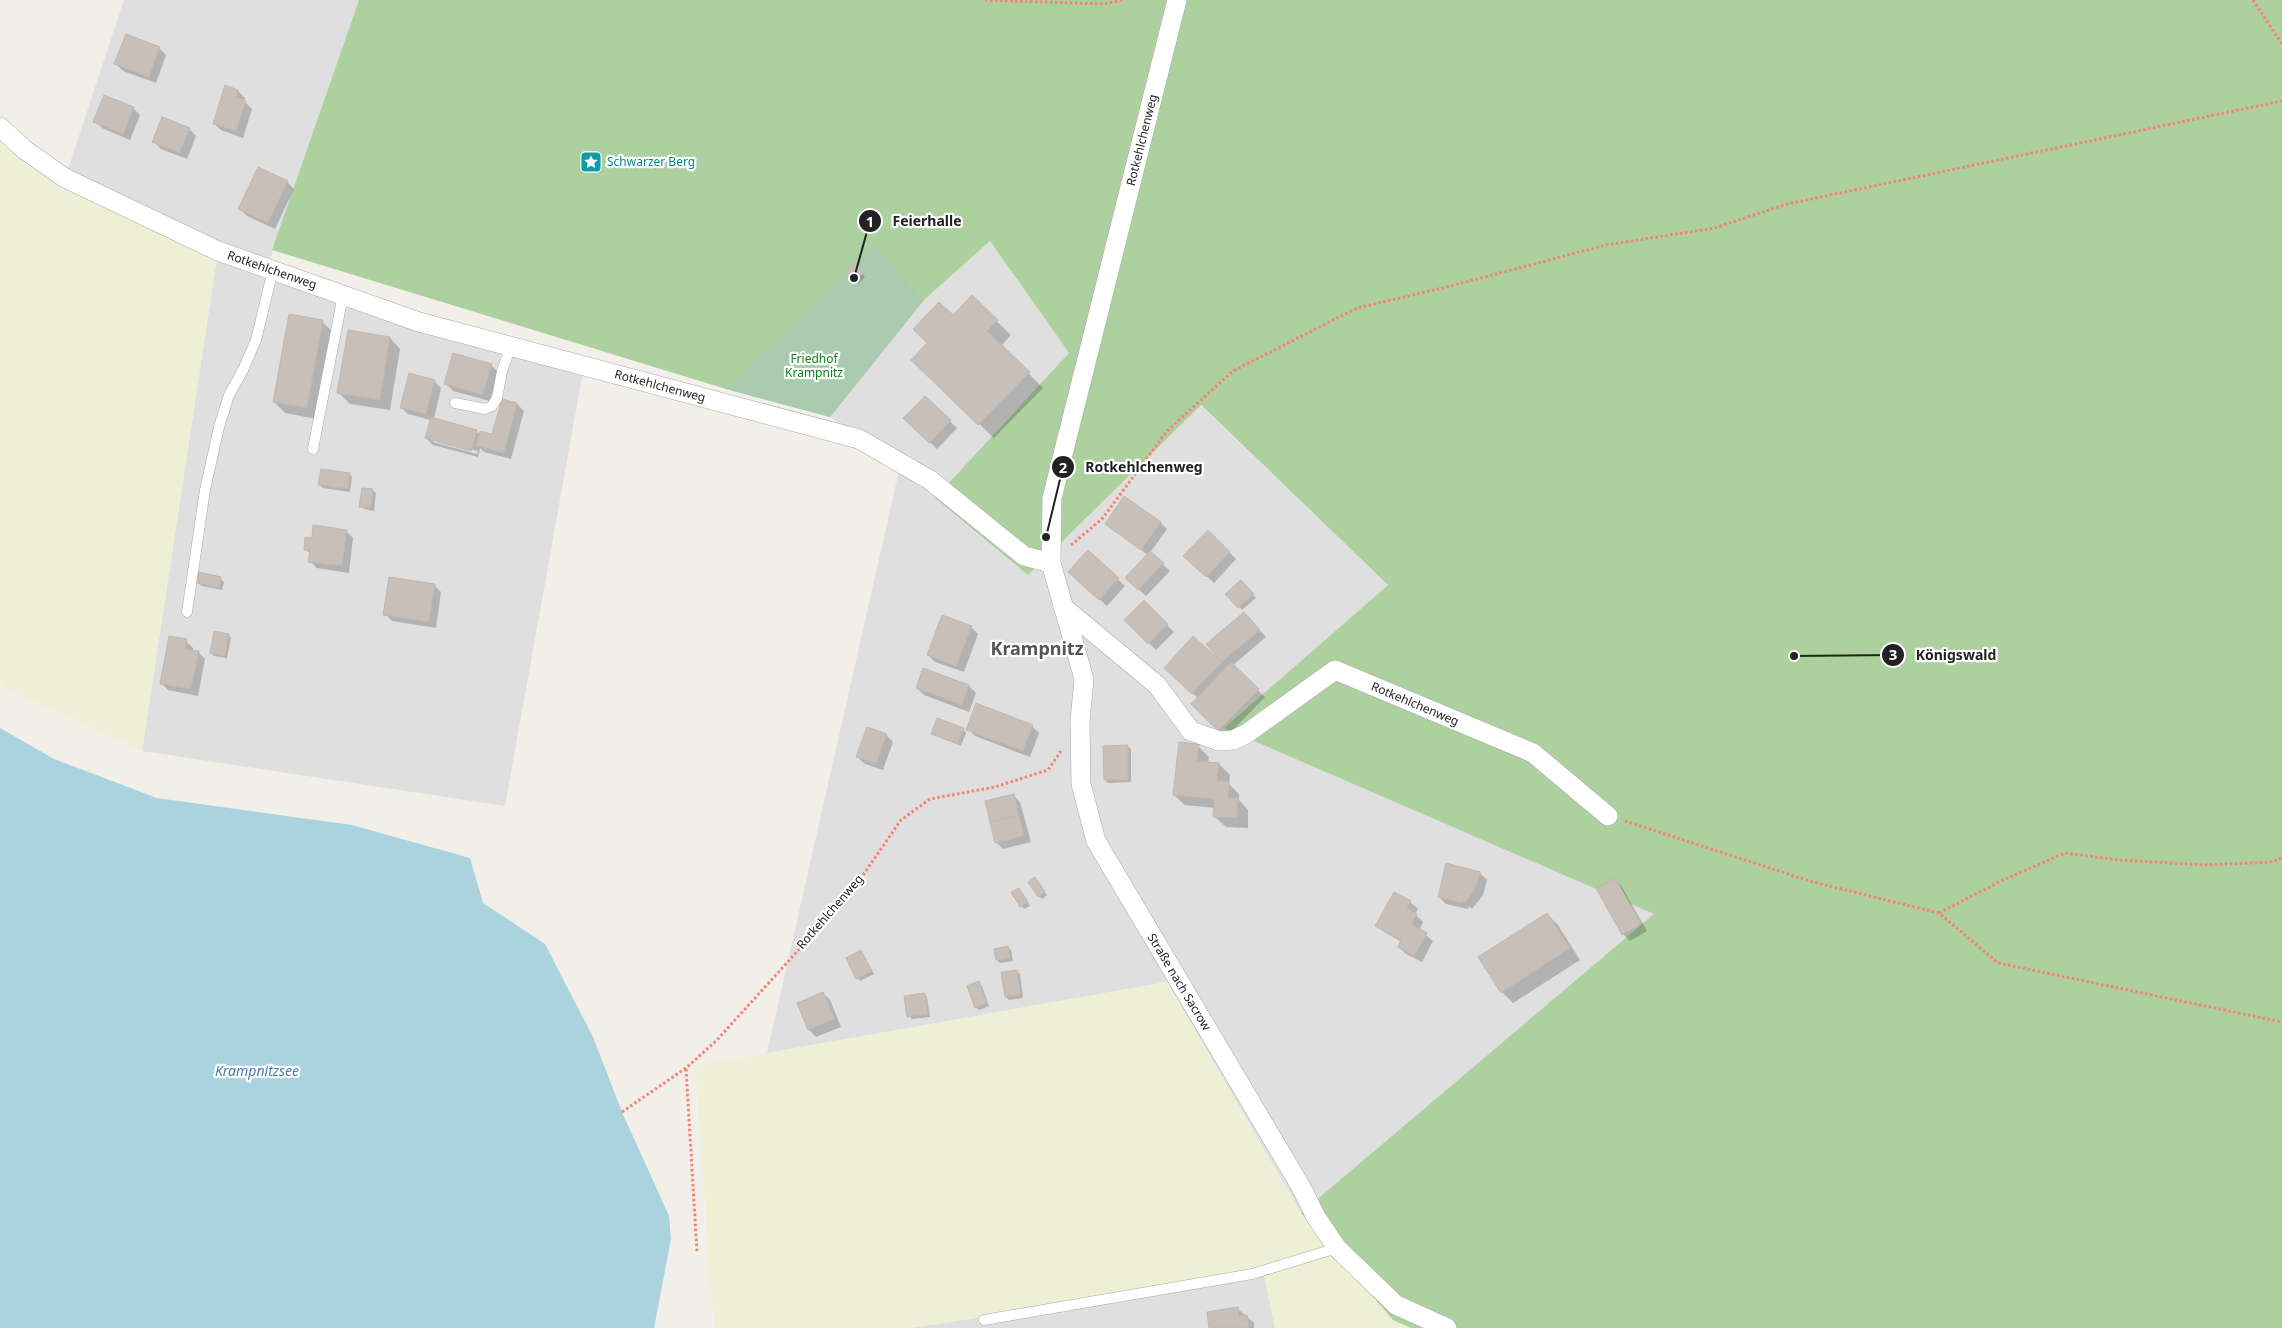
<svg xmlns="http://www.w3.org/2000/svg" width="2282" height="1328" font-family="'Noto Sans',sans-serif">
	<rect width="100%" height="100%" fill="#f2efe9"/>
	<g fill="#e0dfdf">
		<path d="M124 0H359L267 268 584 366 505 806 142 751 218 251 65 178Z"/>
		<path d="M990 241 1069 353 936 499 1028 575 1200 405 1388 585 1224 728 1655 914 1301 1213 1167 982 767 1053 899 471 830 417 924 300Z"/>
		<path d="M1264 1274 1275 1328H911L1062 1304Z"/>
	</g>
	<g fill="#eef0d5">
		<path d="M0 127 25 150 218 251 142 751 5 688 0 683Z"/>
		<path d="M1167 982 1301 1213 1393 1320 1411 1328H1275L1264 1274 911 1328H714L695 1066Z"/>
	</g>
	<path fill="#add19e" d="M359 0H2282V1328H1411L1393 1320 1301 1213 1654 914 1224 728 1388 585 1201 405 1028 575 935 498 1069 353 990 241 924 300 830 417 726 389 272 250Z"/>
	<path fill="#aacbaf" d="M873 245 924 300 830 417 726 389Z"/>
	<path fill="#aad3df" d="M0 728 54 759 157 798 352 825 470 858 483 903 545 944 593 1037 622 1112 669 1216 671 1239 654 1328H0Z"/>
	<g fill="#0003" fill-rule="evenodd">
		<path d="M159 48 166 55 156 83 123 71 116 64Z"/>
		<path d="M226 87 238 91 245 98 244 101 252 109 243 138 221 130 214 123Z"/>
		<path d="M133 108 140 115 130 140 102 128 95 121Z"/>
		<path d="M189 129 196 136 187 159 161 149 154 142Z"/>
		<path d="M287 182 294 189 275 229 247 216 240 209Z"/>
		<path d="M854 266 865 277 858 284 846 273Z"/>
		<path d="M972 297 1011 335 1001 346 1043 388 994 438 913 360Z"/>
		<path d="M322 322 333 332 317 419 285 413 274 402Z"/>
		<path d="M390 338 400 349 390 410 350 404 339 393Z"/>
		<path d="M491 365 498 372 490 401 453 391 446 384Z"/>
		<path d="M434 381 441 388 434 419 476 431 480 435 493 436 502 401 517 404 524 411 511 459 484 452 480 448 478 457 433 445 426 438 431 420 408 414 401 407ZM433 439 478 451 477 454 433 442Z"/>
		<path d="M925 398 957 428 937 449 905 418Z"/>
		<path d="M349 474 352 477 350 492 323 488 320 485Z"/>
		<path d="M372 490 376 493 374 511 364 509 361 506Z"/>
		<path d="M1160 522 1167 529 1150 553 1170 571 1146 596 1126 578 1148 555 1106 524Z"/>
		<path d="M346 531 353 538 349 573 317 568 310 561 311 554 305 549 313 539Z"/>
		<path d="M1208 532 1236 559 1214 583 1185 556Z"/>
		<path d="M1088 552 1125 586 1107 606 1077 579Z"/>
		<path d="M200 574 221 579 224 582 222 590 202 586 198 583Z"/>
		<path d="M1241 582 1256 598 1242 610 1227 594Z"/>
		<path d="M434 585 441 592 436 628 392 621 385 614Z"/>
		<path d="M1144 602 1174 632 1156 650 1126 620Z"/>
		<path d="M1251 621 1266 637 1232 666 1265 697 1226 737 1192 704 1198 698 1173 675 1193 638 1221 663 1208 645Z"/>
		<path d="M971 627 978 634 964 672 935 662 928 655Z"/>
		<path d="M228 635 231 638 227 658 214 656 211 653Z"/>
		<path d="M186 641 193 648V651L198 652 205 659 198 696 168 690 161 683Z"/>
		<path d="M969 686 976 693 969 712 924 695 917 688Z"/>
		<path d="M1032 726 1039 733 1030 757 975 736 968 729Z"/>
		<path d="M963 729 966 733 961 746 932 734Z"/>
		<path d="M886 735 893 742 883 770 865 764 857 757Z"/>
		<path d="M1127 746 1131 749V782L1108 783 1105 780Z"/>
		<path d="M1198 746 1209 757 1208 763 1219 764 1230 775 1229 784 1239 794V800L1248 810V828L1226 827 1215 817V808L1185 805 1174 795Z"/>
		<path d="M1013 795 1020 802 1031 842 1003 849 996 842Z"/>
		<path d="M1480 873 1487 880 1483 895 1472 909 1469 906 1468 909 1446 904 1439 897Z"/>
		<path d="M1615 879 1622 887 1647 931 1630 941 1623 934Z"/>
		<path d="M1038 882 1047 895 1042 899 1039 896Z"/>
		<path d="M1019 889 1030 906 1024 909 1013 893Z"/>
		<path d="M1410 902 1418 909 1415 914 1423 922 1419 930 1433 941 1422 962 1406 954 1399 947 1402 942 1384 932 1377 925Z"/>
		<path d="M1547 914 1558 925 1580 960 1513 1003 1502 992 1480 957Z"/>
		<path d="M1008 947 1011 950 1013 961 1000 963 997 960Z"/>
		<path d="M861 952 874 974 860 981 857 978Z"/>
		<path d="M1016 971 1020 974 1023 998 1009 1000 1006 997Z"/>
		<path d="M979 983 982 986 989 1006 979 1010 976 1007Z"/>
		<path d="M823 993 830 1000 841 1027 816 1037 809 1030 798 1004Z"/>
		<path d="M924 994 927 997 930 1017 912 1019 909 1016Z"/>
		<path d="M1238 1309 1254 1323V1328H1210Z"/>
	</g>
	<g fill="#c7bfb8" stroke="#c4b6ab">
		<path d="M126 34 160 47 149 77 114 64Z"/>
		<path d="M225 85 238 90 236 97 246 101 236 131 213 124Z"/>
		<path d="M104 95 134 107 123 134 93 122Z"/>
		<path d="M162 117 190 128 180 153 152 142Z"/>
		<path d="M258 167 288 181 268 223 238 209Z"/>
		<path d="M854 264 863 273 854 282 845 273Z"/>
		<path d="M972 295 998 320 987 331 1030 372 978 425 911 360 927 343 913 329 939 302 953 315Z"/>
		<path d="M289 314 323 320 307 408 273 402Z"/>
		<path d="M348 330 390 337 380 400 337 393Z"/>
		<path d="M453 353 492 364 483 395 444 384Z"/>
		<path d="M409 373 435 380 426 414 400 408Z"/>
		<path d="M925 396 951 420 929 443 903 418Z"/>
		<path d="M502 399 517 403 504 453 476 446 480 431 492 434Z"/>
		<path d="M431 417 477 430 471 451 425 438Z"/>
		<path d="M321 469 350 473 348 489 318 485Z"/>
		<path d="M362 488 373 489 371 508 359 507Z"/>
		<path d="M1124 496 1161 522 1141 550 1105 524Z"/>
		<path d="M313 525 347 530 342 566 308 562 310 550H304L305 537 312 538Z"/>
		<path d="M1208 530 1230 552 1206 577 1183 556Z"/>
		<path d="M1088 550 1119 578 1099 600 1068 572Z"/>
		<path d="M1150 551 1164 563 1138 590 1125 578Z"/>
		<path d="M199 572 221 577 219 588 197 583Z"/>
		<path d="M389 577 435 584 429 622 383 615Z"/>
		<path d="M1241 580 1254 594 1238 608 1225 594Z"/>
		<path d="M1144 600 1168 624 1148 644 1124 620Z"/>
		<path d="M1244 612 1260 630 1222 662 1206 644Z"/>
		<path d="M942 615 972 626 956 666 927 655Z"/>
		<path d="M214 631 229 634 225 656 210 653Z"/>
		<path d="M169 636 187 639 185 649 199 651 191 689 160 684Z"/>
		<path d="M1193 636 1222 662 1192 694 1164 668Z"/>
		<path d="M1231 662 1259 689 1218 731 1191 704Z"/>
		<path d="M923 668 969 685 962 705 916 688Z"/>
		<path d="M976 703 1033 725 1023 751 966 730Z"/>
		<path d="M937 718 964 728 958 744 931 734Z"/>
		<path d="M867 727 887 734 876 764 856 757Z"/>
		<path d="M1179 742 1199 744 1197 761 1219 763 1217 781 1229 782 1228 797 1238 798 1237 818 1213 817 1214 799 1173 795Z"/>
		<path d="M1128 745V780H1104L1103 746Z"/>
		<path d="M1014 794 1019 815 990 822 985 801Z"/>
		<path d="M1019 815 1024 836 995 843 990 822Z"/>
		<path d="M1446 863 1480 872 1476 888 1465 903 1462 901 1461 903 1438 897Z"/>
		<path d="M1035 877 1045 892 1038 897 1028 882Z"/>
		<path d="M1615 878 1641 924 1622 935 1596 888Z"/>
		<path d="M1019 888 1028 902 1020 907 1011 892Z"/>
		<path d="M1394 892 1411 901 1407 908 1417 914 1411 924 1427 933 1414 956 1398 947 1401 940 1375 926Z"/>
		<path d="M1547 913 1570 948 1501 993 1478 957Z"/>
		<path d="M1008 946 1010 958 996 960 994 949Z"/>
		<path d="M861 950 872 971 856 979 846 958Z"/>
		<path d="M1017 970 1021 995 1005 997 1001 972Z"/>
		<path d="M979 981 987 1003 975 1008 967 986Z"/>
		<path d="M823 992 835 1019 808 1030 797 1003Z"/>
		<path d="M925 993 928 1014 907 1017 904 996Z"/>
		<path d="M1238 1307 1239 1316 1247 1315 1249 1328H1209L1207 1312Z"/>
	</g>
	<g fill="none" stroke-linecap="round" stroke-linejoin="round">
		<g stroke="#a9a9a9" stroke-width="11">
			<g id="service">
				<path d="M455 403 485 409 492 406 497 398 502 371 511 346"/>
				<path d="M313 449 343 295"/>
				<path d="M187 612 205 490 219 427 229 395 243 370 256 340 273 270"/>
				<path d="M984 1320 1252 1274 1337 1248"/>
			</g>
		</g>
		<g stroke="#a9a9a9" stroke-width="20">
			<g id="minor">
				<path d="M1177 0 1052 498 1051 563 1084 679 1080 721 1081 784 1096 841 1301 1187 1316 1217 1337 1248 1396 1305 1447 1328"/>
				<path d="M0 127 25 150 65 178 218 251 419 322 859 439 930 480 1024 556 1051 563"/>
				<path d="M1063 607 1157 685 1191 731 1219 741 1233 740 1246 734 1335 670 1533 753 1608 816"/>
			</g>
		</g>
		<g stroke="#fa8072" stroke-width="3" stroke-dasharray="2.5 2.5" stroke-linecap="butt">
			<path d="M985 0 1104 4 1123 0"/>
			<path d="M2253 0 2282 44"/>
			<path d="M1071 545 1102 519 1167 431 1233 371 1357 308 1447 287 1606 245 1715 228 1787 204 2282 101"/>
			<path d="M1625 821 1813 882 1939 913 1998 963 2282 1022"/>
			<path d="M1939 913 2001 881 2065 853 2119 860 2205 865 2271 862 2282 858"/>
			<path d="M686 1069 697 1252"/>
			<path d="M622 1112 686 1068 716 1041 852 891 901 820 930 799 995 787 1048 770 1061 751"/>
		</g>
		<use href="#service" stroke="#fff" stroke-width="10"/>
		<use href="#minor" stroke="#fff" stroke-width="19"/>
	</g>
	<defs>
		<g id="sight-square" transform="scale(1.125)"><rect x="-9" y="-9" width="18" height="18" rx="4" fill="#0f9aa8" stroke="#fff"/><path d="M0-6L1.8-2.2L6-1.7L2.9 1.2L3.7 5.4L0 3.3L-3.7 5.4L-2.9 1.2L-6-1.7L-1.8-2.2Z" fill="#fff"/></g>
	</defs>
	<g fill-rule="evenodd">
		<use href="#sight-square" x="591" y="162"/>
	</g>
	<g text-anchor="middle" stroke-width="4.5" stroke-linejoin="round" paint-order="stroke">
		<g font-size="12" fill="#222" stroke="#fff">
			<text transform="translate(1142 140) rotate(-76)" y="4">Rotkehlchenweg</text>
			<text transform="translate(272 270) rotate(19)" y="4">Rotkehlchenweg</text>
			<text transform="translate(660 386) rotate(15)" y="4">Rotkehlchenweg</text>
			<text transform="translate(1415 704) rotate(23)" y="4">Rotkehlchenweg</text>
			<text transform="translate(830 912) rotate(-49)" y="4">Rotkehlchenweg</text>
			<text transform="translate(1179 982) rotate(59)" y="4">Straße nach Sacrow</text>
		</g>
		<g font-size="12" fill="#0d838f" stroke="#fff" text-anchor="start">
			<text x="607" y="166">Schwarzer Berg</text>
		</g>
		<g font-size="12" fill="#0c8416" stroke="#fff">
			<text x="814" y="363">Friedhof<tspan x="814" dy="14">Krampnitz</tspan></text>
		</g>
		<g font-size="14" font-style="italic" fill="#4a7aab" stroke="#fff">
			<text x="257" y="1076">Krampnitzsee</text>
		</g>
		<g font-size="18" font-weight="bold" fill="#555" stroke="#fff">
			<text x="1037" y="655">Krampnitz</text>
		</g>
	</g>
	<path fill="none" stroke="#222" stroke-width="2" d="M854 278L870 221M1046 537L1063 467M1794 656L1893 655"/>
	<g fill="#222" stroke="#fff" stroke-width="2">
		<circle cx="854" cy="278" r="5"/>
		<circle cx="1046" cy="537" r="5"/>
		<circle cx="1794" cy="656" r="5"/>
		<circle cx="870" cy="221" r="12"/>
		<circle cx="1063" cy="467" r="12"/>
		<circle cx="1893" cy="655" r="12"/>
	</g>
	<g font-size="15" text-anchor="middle" font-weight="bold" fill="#fff">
		<text x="870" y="227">1</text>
		<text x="1063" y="473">2</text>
		<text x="1893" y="660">3</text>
	</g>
	<g font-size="14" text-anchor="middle" font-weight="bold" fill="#222" stroke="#fff" stroke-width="4.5" stroke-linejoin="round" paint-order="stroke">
		<text x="927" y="226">Feierhalle</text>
		<text x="1144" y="472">Rotkehlchenweg</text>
		<text x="1956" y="660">Königswald</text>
	</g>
</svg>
